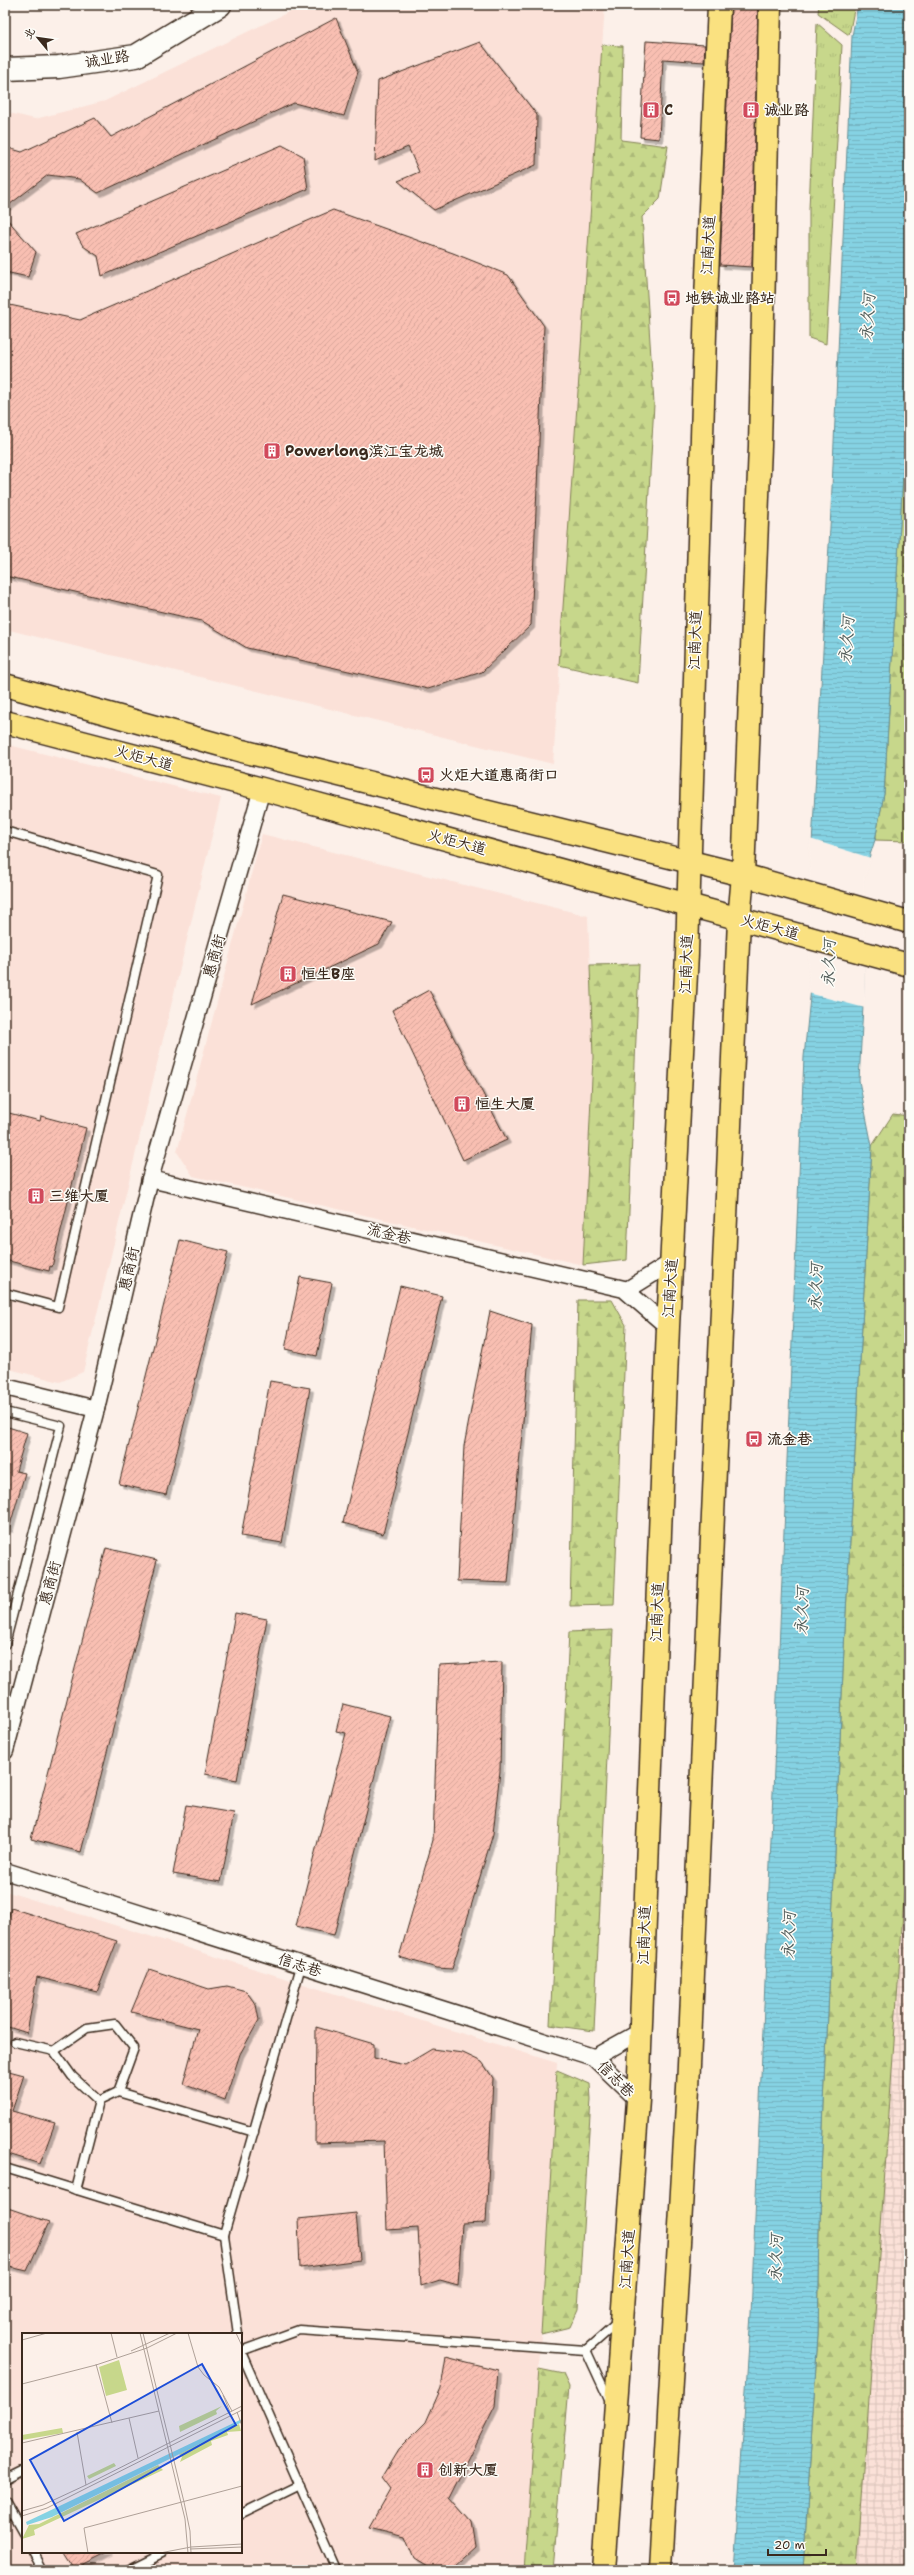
<svg xmlns="http://www.w3.org/2000/svg" width="914" height="2575" font-family="'Shantell Sans','LXGW WenKai TC',sans-serif">
	<defs>
		<pattern id="industrial-grid" width="8" height="8" patternUnits="userSpaceOnUse"><rect width="8" height="8" fill="#fbe1d8"/><path d="M0 4h8M4 0v8" fill="none" stroke="#d8c1b9"/></pattern>
		<pattern id="grass-tufts" width="24" height="20" patternUnits="userSpaceOnUse"><rect width="24" height="20" fill="#c7d78b"/><path d="M3 7l-1-3M5 7V3M7 7l1-3M15 17l-1-3M17 17v-4M19 17l1-3" fill="none" stroke="#acb978"/></pattern>
		<pattern id="forest-firs" width="22" height="20" patternUnits="userSpaceOnUse"><rect width="22" height="20" fill="#c7d78b"/><path d="M5 1l3.5 6h-7zM16 11l3.5 6h-7z" fill="#acb978"/></pattern>
		<pattern id="water-rules" width="6" height="5" patternUnits="userSpaceOnUse"><rect width="6" height="5" fill="#85d2e3"/><path d="M0 2.5h6" fill="none" stroke="#74b4c2"/></pattern>
		<pattern id="building-hatch" width="6" height="6" patternUnits="userSpaceOnUse"><rect width="6" height="6" fill="#f9bfb2"/><path d="M-1 1l2-2M0 6l6-6M5 7l2-2" fill="none" stroke="#d6a499"/></pattern>
		<filter id="shadow"><feDropShadow dx="3.5" dy="3.5" stdDeviation="0" flood-color="#0004"/></filter>
	</defs>
	<rect width="100%" height="100%" fill="#fcf0e9"/>
	<filter id="ink" filterUnits="userSpaceOnUse"><feTurbulence type="fractalNoise" baseFrequency=".025" numOctaves="2"/><feDisplacementMap in="SourceGraphic" scale="8" xChannelSelector="R" yChannelSelector="G"/><feConvolveMatrix kernelMatrix="1 2 1 2 8 2 1 2 1" color-interpolation-filters="sRGB"/></filter>
	<g filter="url(#ink)">
		<g fill="#fbe1d8" fill-rule="evenodd">
			<path d="M303 5H605L553 764 5 629V112L35 119 105 101Z"/>
			<path d="M5 744 221 798 83 1372 60 1382 5 1368Z"/>
			<path d="M262 834 588 916 593 1057 583 1265 193 1176 177 1152Z"/>
			<path d="M5 1891 557 2063 530 2522 524 2570H5ZM23 2334H241V2552H23Z"/>
		</g>
		<path fill="url(#industrial-grid)" d="M909 1827V2570H857Z"/>
		<g fill="url(#grass-tufts)" stroke="#818054">
			<path d="M819 5H855L849 35 818 13Z"/>
			<path d="M817 23 842 45 826 344 809 338V209Z"/>
		</g>
		<g fill="url(#forest-firs)" stroke="#818054">
			<path d="M602 45 623 46 621 140 668 146 660 199 642 217 654 404 638 683 559 665Z"/>
			<path d="M909 373V841L875 840 884 794Z"/>
			<path d="M639 964 627 1260 583 1265 593 1057 590 965Z"/>
			<path d="M893 1114 909 1116V1827L857 2570H803L818 2334 821 2172 844 1648 872 1146Z"/>
			<path d="M578 1300H612L626 1325 614 1605 570 1606Z"/>
			<path d="M613 1630 594 2031 550 2025 569 1632Z"/>
			<path d="M557 2070 590 2084 591 2099 578 2309 570 2327 541 2334Z"/>
			<path d="M539 2369 563 2374 569 2387 553 2570H524Z"/>
		</g>
		<path fill="url(#water-rules)" stroke="#678f94" d="M858 5H909V373L884 794 875 840 862 879 864 987 859 1081 872 1146 844 1648 821 2172 818 2334 803 2570H734L751 2314 804 1057 812 978 811 862 831 510 852 36Z"/>
		<path fill="#fcf0e9" d="M810 839 871 858 864 880 865 1008 808 993Z"/>
		<g fill="url(#building-hatch)" stroke="#3b2a1e" filter="url(#shadow)">
			<path d="M731 5H758L752 267 720 265Z"/>
			<path d="M336 18 358 72 344 116 294 103 98 193 79 179 48 175 5 208V147L22 152 95 118 111 137Z"/>
			<path d="M646 41 705 45 704 62 663 59 659 139 640 137Z"/>
			<path d="M480 42 537 115 536 165 434 210 398 181 419 172 408 147 375 161 378 81Z"/>
			<path d="M282 145 303 156 308 189 102 276 98 256 83 246 76 234Z"/>
			<path d="M333 210 453 253 508 275 544 326 531 625 482 672 428 689 247 648 202 621 5 576V304L80 320Z"/>
			<path d="M5 217 36 252 28 277 5 272Z"/>
			<path d="M283 894 392 922 379 944 252 1004Z"/>
			<path d="M429 990 507 1140 463 1160 392 1010Z"/>
			<path d="M5 1112 40 1121 41 1116 86 1128 52 1267 50 1266 49 1271 5 1260Z"/>
			<path d="M180 1240 228 1252 166 1495 119 1484Z"/>
			<path d="M300 1277 332 1283 317 1356 285 1349Z"/>
			<path d="M400 1286 442 1296 383 1534 343 1523Z"/>
			<path d="M490 1311 532 1325 508 1583 457 1581 464 1446Z"/>
			<path d="M270 1381 310 1388 282 1543 241 1536Z"/>
			<path d="M5 1426 27 1433 16 1471 25 1473 9 1529 5 1528Z"/>
			<path d="M106 1548 157 1560 81 1852 31 1839Z"/>
			<path d="M235 1613 267 1619 237 1780 205 1774Z"/>
			<path d="M502 1662 500 1771 493 1834 452 1969 437 1968 399 1957 433 1840 439 1665Z"/>
			<path d="M343 1704 390 1716 334 1935 296 1926 346 1733 336 1731Z"/>
			<path d="M186 1805 234 1813 221 1882 173 1874Z"/>
			<path d="M11 1908 117 1941 97 1992 37 1977 27 2033 5 2026V1930Z"/>
			<path d="M149 1969 209 1989 227 1986 246 1991 256 2005 259 2020 240 2054 225 2100 183 2084 198 2029 131 2012Z"/>
			<path d="M316 2027 374 2044V2058L405 2065 432 2049 463 2053 482 2062 493 2078 486 2223 462 2224 458 2285 440 2280 421 2286 418 2228 387 2230 384 2141 315 2143Z"/>
			<path d="M5 2070 24 2075 12 2111 55 2123 40 2164 5 2153Z"/>
			<path d="M5 2207 49 2222 27 2271 5 2266Z"/>
			<path d="M356 2213 360 2260 300 2268 298 2219Z"/>
			<path d="M446 2357 498 2370 497 2384 495 2406 449 2498 471 2523 475 2547 455 2565 432 2569 414 2558 405 2536 369 2527 390 2490 381 2478 398 2450 426 2422 441 2388Z"/>
			<path d="M64 2552H109L75 2569Z"/>
		</g>
		<g fill="none" stroke-linecap="round" stroke-linejoin="round">
			<g stroke="#3b2a1e" stroke-width="11">
				<g id="lane">
					<path d="M5 831 158 875 58 1307 5 1293"/>
					<path d="M5 1412 61 1426 5 1644"/>
					<path d="M15 2042 54 2051"/>
					<path d="M118 2092 254 2132"/>
					<path d="M5 2168 224 2235"/>
					<path d="M76 2190 99 2101 72 2076 54 2051 87 2028 115 2024 134 2048 118 2092 99 2101"/>
					<path d="M238 2334 224 2235 301 1966"/>
					<path d="M586 2350 610 2402"/>
					<path d="M241 2351 299 2330 586 2350 619 2321"/>
					<path d="M241 2352 337 2570"/>
					<path d="M5 2479 23 2470"/>
					<path d="M5 2501 23 2533"/>
					<path d="M241 2514 300 2485"/>
					<path d="M33 2552 43 2570"/>
					<path d="M128 2570 164 2552"/>
				</g>
			</g>
			<g stroke="#3b2a1e" stroke-width="19">
				<g id="street">
					<path d="M150 1179 624 1289 668 1327"/>
					<path d="M627 1290 672 1262"/>
					<path d="M5 1387 96 1409"/>
					<path d="M5 1751 96 1409 150 1179 262 789"/>
					<path d="M5 1871 593 2057 638 2100"/>
					<path d="M595 2057 640 2032"/>
				</g>
			</g>
			<g stroke="#3b2a1e" stroke-width="25">
				<path id="secondary" d="M5 69 59 67 136 56 220 5"/>
			</g>
			<g stroke="#3b2a1e" stroke-width="25">
				<g id="primary">
					<path d="M5 685 242 751 743 875 909 922"/>
					<path d="M5 722 262 789 909 965"/>
					<path d="M604 2570 638 2100 668 1327 687 954 706 299 719 5"/>
					<path d="M660 2570 688 2088 739 920 743 875 760 446 770 5"/>
				</g>
			</g>
			<use href="#lane" stroke="#fdfcf7" stroke-width="8"/>
			<use href="#street" stroke="#fdfcf7" stroke-width="16"/>
			<use href="#secondary" stroke="#fdfcf7" stroke-width="22"/>
			<use href="#primary" stroke="#fae180" stroke-width="22"/>
		</g>
	</g>
	<defs>
		<g id="building-square" transform="scale(0.9)"><rect x="-9" y="-9" width="18" height="18" rx="4" fill="#d1495b" stroke="#fdfcf7"/><path d="M-4-6H4V6H1V3H-1V6H-4ZM-2.5-4.3h1.7v1.8h-1.7ZM.8-4.3h1.7v1.8H.8ZM-2.5-1h1.7V.8h-1.7ZM.8-1h1.7V.8H.8Z" fill="#fff"/></g>
		<g id="bus-square" transform="scale(0.9)"><rect x="-9" y="-9" width="18" height="18" rx="4" fill="#d1495b" stroke="#fdfcf7"/><path d="M-5-6H5V4H4V6H2V4H-2V6H-4V4H-5ZM-3.5-4V0h7V-4ZM-3.5 1.2v1.5H-2V1.2ZM2 1.2v1.5H3.5V1.2Z" fill="#fff"/></g>
	</defs>
	<g fill-rule="evenodd">
		<use href="#building-square" x="651" y="110"/>
		<use href="#building-square" x="751" y="110"/>
		<use href="#bus-square" x="672" y="298"/>
		<use href="#building-square" x="272" y="451"/>
		<use href="#bus-square" x="426" y="775"/>
		<use href="#building-square" x="288" y="974"/>
		<use href="#building-square" x="462" y="1104"/>
		<use href="#building-square" x="36" y="1196"/>
		<use href="#bus-square" x="754" y="1439"/>
		<use href="#building-square" x="425" y="2470"/>
	</g>
	<g text-anchor="middle" stroke-width="3" stroke-linejoin="round" paint-order="stroke">
		<g font-size="15" fill="#3b2a1e" stroke="#fdfcf7">
			<text transform="translate(107 59) rotate(-9)" y="5">诚业路</text>
			<text transform="translate(708 245) rotate(-87)" y="5">江南大道</text>
			<text transform="translate(695 640) rotate(-88)" y="5">江南大道</text>
			<text transform="translate(144 758) rotate(15)" y="5">火炬大道</text>
			<text transform="translate(457 842) rotate(15)" y="5">火炬大道</text>
			<text transform="translate(770 927) rotate(15)" y="5">火炬大道</text>
			<text transform="translate(214 956) rotate(-74)" y="5">惠商街</text>
			<text transform="translate(686 964) rotate(-88)" y="5">江南大道</text>
			<text transform="translate(389 1234) rotate(13)" y="5">流金巷</text>
			<text transform="translate(129 1269) rotate(-77)" y="5">惠商街</text>
			<text transform="translate(670 1288) rotate(-86)" y="5">江南大道</text>
			<text transform="translate(50 1583) rotate(-75)" y="5">惠商街</text>
			<text transform="translate(657 1612) rotate(-88)" y="5">江南大道</text>
			<text transform="translate(644 1935) rotate(-88)" y="5">江南大道</text>
			<text transform="translate(300 1965) rotate(18)" y="5">信志巷</text>
			<text transform="translate(616 2079) rotate(45)" y="5">信志巷</text>
			<text transform="translate(627 2259) rotate(-86)" y="5">江南大道</text>
		</g>
		<g font-size="15" font-weight="bold" fill="#3b2a1e" stroke="#fdfcf7" text-anchor="start">
			<text x="664" y="115">C</text>
			<text x="764" y="115">诚业路</text>
			<text x="685" y="303">地铁诚业路站</text>
			<text x="285" y="456">Powerlong滨江宝龙城</text>
			<text x="439" y="780">火炬大道惠商街口</text>
			<text x="301" y="979">恒生B座</text>
			<text x="475" y="1109">恒生大厦</text>
			<text x="49" y="1201">三维大厦</text>
			<text x="767" y="1444">流金巷</text>
			<text x="438" y="2475">创新大厦</text>
		</g>
		<g font-size="16" font-style="italic" fill="#515c59" stroke="#fdfcf7">
			<text transform="translate(867 317) rotate(-86)" y="6">永久河</text>
			<text transform="translate(846 640) rotate(-86)" y="6">永久河</text>
			<text transform="translate(828 963) rotate(-88)" y="6">永久河</text>
			<text transform="translate(815 1287) rotate(-88)" y="6">永久河</text>
			<text transform="translate(801 1611) rotate(-88)" y="6">永久河</text>
			<text transform="translate(788 1935) rotate(-88)" y="6">永久河</text>
			<text transform="translate(775 2258) rotate(-88)" y="6">永久河</text>
		</g>
	</g>
	<g transform="translate(22 2333)">
		<rect width="220" height="220" fill="#fcf0e9"/>
		<path d="M97 27 105 57 84 63 77 34Z" fill="#c7d78b"/>
		<path d="M200 73 194 78 195 81 158 99 157 93ZM217 91 219 98 205 99 206 102 189 108 190 112 158 129 160 124 157 121ZM40 95 41 100 0 107V102ZM92 130 94 133 67 146 65 143ZM136 132 141 137 12 197 13 202 0 206 7 192 17 191Z" fill="#c7d78b"/>
		<path d="M220 86V89L190 105 30 184 5 192 4 189Z" fill="#85d2e3"/>
		<path fill="none" stroke="#afa198" stroke-width="1" d="M89 0 95 24M118 0 163 186 166 220M121 0 162 169 168 198 169 220M166 0 176 34 182 42 197 54 210 78M214 0 220 13M0 7 25 0M109 18 148 0M74 31 90 90M0 51 74 32 125 15 155 0M201 62 208 79M215 79 220 93M107 85 116 125M55 99 64 152M0 110 137 78M0 178 21 172 64 152 220 73M0 183 25 175 220 77M168 216 220 214M66 220 62 195 220 153M138 220 169 214 220 211"/>
		<path fill="#1d4ed8" fill-opacity="0.15" stroke="#1d4ed8" stroke-width="2" d="M180 31 214 92 42 188 8 127Z"/>
		<rect width="220" height="220" fill="none" stroke="#3b2a1e" stroke-width="2"/>
	</g>
	<rect width="914" height="2575" fill="none" stroke="#fdfcf7" stroke-width="20"/>
	<rect x="10" y="10" width="894" height="2555" fill="none" stroke="#3b2a1e" stroke-width="1.5" filter="url(#ink)"/>
	<g transform="translate(38 38) rotate(299)" stroke="#fdfcf7" stroke-width="3" paint-order="stroke">
	<path d="M0-3L7 15L0 10L-7 15Z" fill="#3b2a1e"/>
	<text y="-6" font-size="11" font-weight="bold" text-anchor="middle" fill="#3b2a1e">北</text>
	</g>
	<path d="M768 2549v6h58v-6" fill="none" stroke="#3b2a1e" stroke-width="2"/>
	<text x="774" y="2549" font-size="12" fill="#3b2a1e" stroke="#fdfcf7" stroke-width="3" paint-order="stroke">20 m</text>
</svg>
